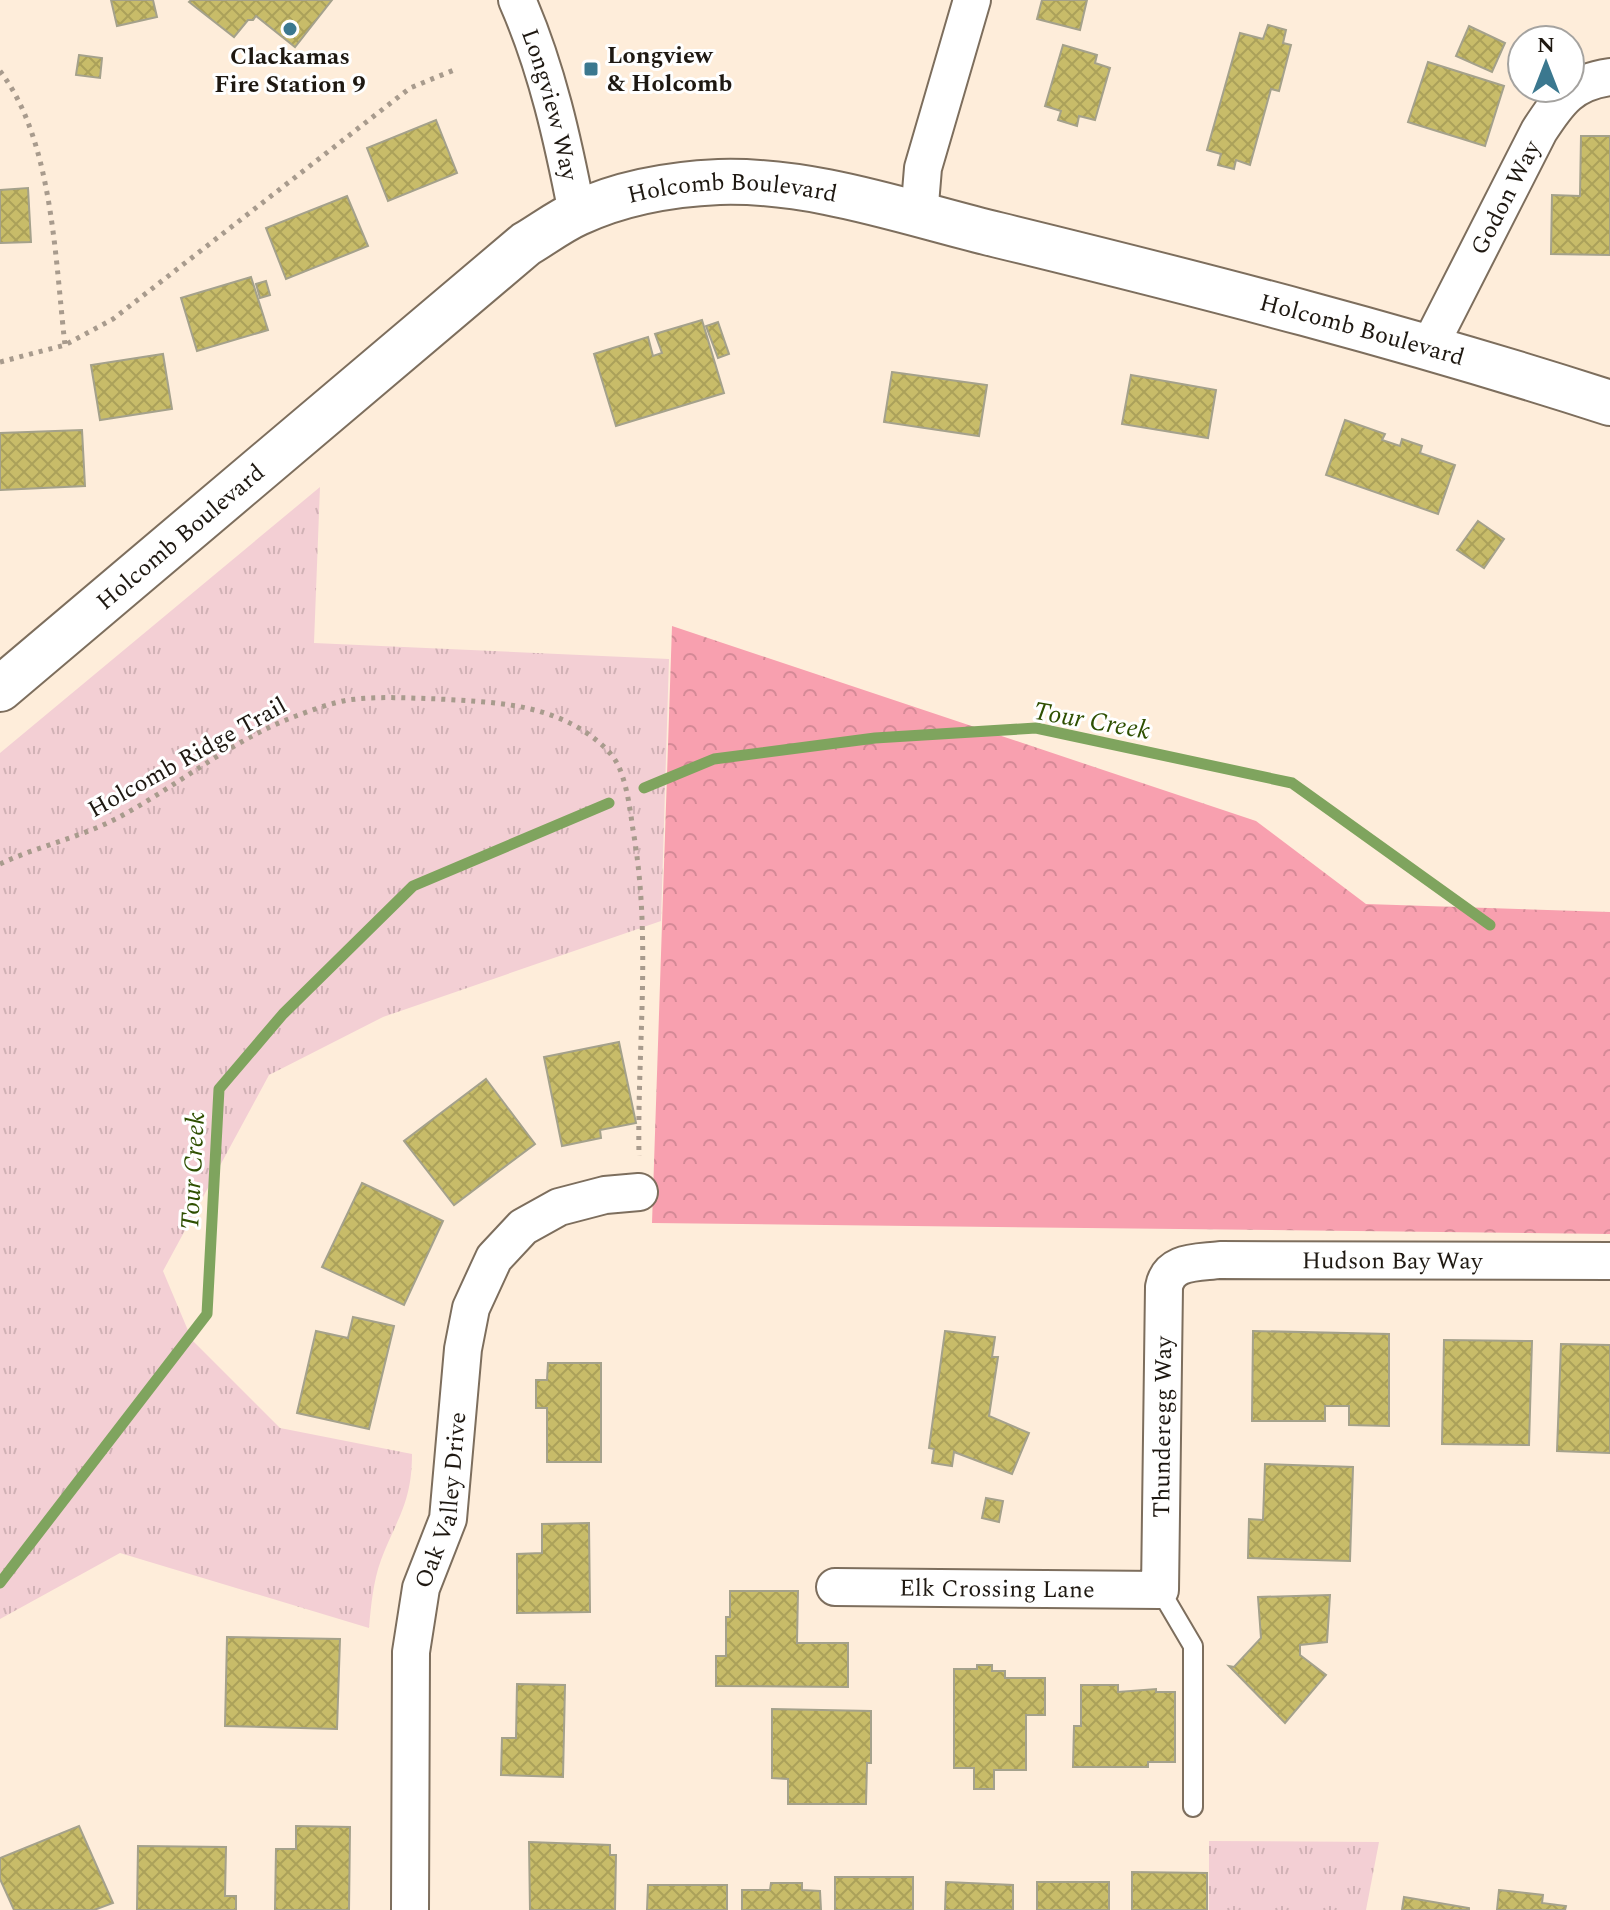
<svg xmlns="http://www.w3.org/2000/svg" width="1610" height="1910" font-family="Spectral,serif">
	<defs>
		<pattern id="grass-tufts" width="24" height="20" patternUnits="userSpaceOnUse" patternTransform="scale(2)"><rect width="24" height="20" fill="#f3cfd4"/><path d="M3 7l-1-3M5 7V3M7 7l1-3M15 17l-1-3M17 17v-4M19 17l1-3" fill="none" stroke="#d0b1b5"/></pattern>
		<pattern id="forest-crowns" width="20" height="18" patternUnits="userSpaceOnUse" patternTransform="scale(2)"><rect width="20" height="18" fill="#f8a0af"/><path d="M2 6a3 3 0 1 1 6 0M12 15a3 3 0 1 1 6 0" fill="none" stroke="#d48996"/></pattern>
		<pattern id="building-cross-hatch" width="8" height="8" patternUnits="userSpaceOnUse" patternTransform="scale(2)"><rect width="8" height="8" fill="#c8bc69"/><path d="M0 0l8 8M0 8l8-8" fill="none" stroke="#aba15a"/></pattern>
	</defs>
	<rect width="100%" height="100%" fill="#feedda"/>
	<g fill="url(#grass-tufts)">
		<path d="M320 487 314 643 669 659 661 921 383 1017 269 1075 163 1271 192 1340 280 1428 412 1454C412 1503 397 1518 381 1560 373 1582 371 1606 369 1628L120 1553 0 1619V753Z"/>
		<path d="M1209 1841 1379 1842 1366 1910H1209Z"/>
	</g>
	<path fill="url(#forest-crowns)" d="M672 626 1256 821 1366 904 1610 912V1234L652 1223Z"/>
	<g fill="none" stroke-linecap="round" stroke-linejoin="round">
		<g stroke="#7fa45e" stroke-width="11">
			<path d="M644 788 714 759 875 738 1036 728 1292 783 1490 925"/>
			<path d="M0 1583 207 1314 219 1089 283 1014 413 886 609 803"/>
		</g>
	</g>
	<g fill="url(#building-cross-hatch)" stroke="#a4a18b" stroke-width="2">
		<path d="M111 0H153L157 17 117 26Z"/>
		<path d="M191 0H332L295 47 256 16 253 20H248L234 37 189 2Z"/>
		<path d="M1042 0H1087L1080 30 1037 19Z"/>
		<path d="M1268 25 1286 30 1283 43 1291 45 1279 91 1271 89 1250 165 1236 160 1234 169 1218 165 1221 154 1207 150 1240 33 1263 39Z"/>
		<path d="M1469 26 1505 43 1492 72 1456 56Z"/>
		<path d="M1063 45 1097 55 1095 63 1110 68 1095 120 1079 116 1077 126 1058 120 1061 111 1045 106Z"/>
		<path d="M79 55 102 58 100 78 76 75Z"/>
		<path d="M1428 62 1504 86 1485 146 1408 122Z"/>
		<path d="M436 120 457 173 388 201 367 148Z"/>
		<path d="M1581 136H1610V255L1551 254 1552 195 1580 196Z"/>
		<path d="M28 188 31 242 0 243V190Z"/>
		<path d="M347 196 368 246 286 279 266 228Z"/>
		<path d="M251 277 268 330 197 351 181 298Z"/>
		<path d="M266 281 270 295 260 298 256 284Z"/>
		<path d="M702 320 724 393 616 426 594 354 648 337 653 356 662 353 655 334Z"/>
		<path d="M718 322 729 354 718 358 706 326Z"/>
		<path d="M163 354 172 409 100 420 91 365Z"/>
		<path d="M892 372 987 385 979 436 884 422Z"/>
		<path d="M1131 375 1216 390 1208 438 1122 424Z"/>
		<path d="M1345 420 1385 434 1382 440 1400 446 1402 439 1422 446 1420 453 1455 465 1438 514 1326 475Z"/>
		<path d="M82 430 85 486 0 490V433Z"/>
		<path d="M1478 521 1504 539 1484 568 1457 550Z"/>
		<path d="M619 1042 636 1123 600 1130 601 1138 562 1146 544 1057Z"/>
		<path d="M486 1079 535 1144 454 1205 404 1141Z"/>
		<path d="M362 1183 443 1221 404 1305 322 1267Z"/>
		<path d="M353 1317 394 1326 369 1429 297 1413 316 1331 348 1338Z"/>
		<path d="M945 1331 995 1337 992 1357H998L989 1416 1029 1433 1012 1474 954 1452 952 1466 932 1463 934 1449 929 1448Z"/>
		<path d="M1253 1331 1389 1334V1426L1349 1425V1406H1325V1421H1252Z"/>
		<path d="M1444 1340 1532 1341 1529 1445 1442 1444Z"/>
		<path d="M1561 1344 1610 1345V1453L1557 1451Z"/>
		<path d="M548 1363H601V1462H547V1408H536V1380H547Z"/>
		<path d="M1265 1464 1353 1467 1350 1561 1248 1558 1249 1519 1263 1520Z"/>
		<path d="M986 1498 1003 1501 999 1522 982 1518Z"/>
		<path d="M589 1523 590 1612 517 1613V1554L542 1553V1524Z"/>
		<path d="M730 1591H798L797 1643H848V1687L716 1686V1656H726V1617H730Z"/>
		<path d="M1330 1595 1327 1642 1300 1645V1655L1326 1675 1285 1723 1229 1666 1234 1667 1261 1638 1258 1597Z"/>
		<path d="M227 1637 340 1639 337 1729 225 1726Z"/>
		<path d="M977 1665H992V1671H1005V1678H1045V1715H1026V1770H994V1789H974V1768H954V1669H977Z"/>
		<path d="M517 1684 565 1685 563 1777 501 1775 502 1738H516Z"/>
		<path d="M1081 1685H1118V1692L1156 1689V1692H1175V1762H1148V1767H1073L1074 1726H1081Z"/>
		<path d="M772 1709 871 1711V1763H867L866 1804H788V1779L772 1778Z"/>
		<path d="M79 1826 113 1903 94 1910H14L0 1879V1858Z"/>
		<path d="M296 1826 350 1827 349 1910H275L276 1849H296Z"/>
		<path d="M529 1842 610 1845V1855H616L615 1910H530Z"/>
		<path d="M138 1846 226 1847 225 1896H236V1910H137Z"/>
		<path d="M1132 1872 1207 1873V1910H1132Z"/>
		<rect x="835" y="1877" width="78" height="33"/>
		<path d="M946 1882 1013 1885V1910H945Z"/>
		<rect x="1037" y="1882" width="72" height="28"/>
		<path d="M771 1883H802V1890L820 1891 821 1910H742V1890H770Z"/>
		<path d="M648 1885H727V1910H647Z"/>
		<path d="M1499 1890 1543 1895 1542 1903 1566 1906 1565 1910H1497Z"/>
		<path d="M1404 1897 1469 1908V1910H1402Z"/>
	</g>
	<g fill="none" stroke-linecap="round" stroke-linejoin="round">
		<g stroke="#7d6e5d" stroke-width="22">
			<path id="lane" d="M1160 1590 1193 1646V1807"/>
		</g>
		<g stroke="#7d6e5d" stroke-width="40">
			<g id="street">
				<path id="s1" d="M517 0C547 68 563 141 577 213"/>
				<path d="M919 216 923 168 972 0"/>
				<path id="s2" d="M1428 349 1539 131C1559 100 1572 82 1610 77"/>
				<path id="s3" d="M835 1587 1160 1590 1164 1287C1169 1260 1197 1263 1220 1260L1610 1261"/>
				<path id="s4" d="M410 1910 411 1652 421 1588 448 1519 463 1349 471 1308 494 1258 523 1227 559 1207 605 1195 639 1192"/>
			</g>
		</g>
		<g stroke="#7d6e5d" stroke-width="48">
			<g id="secondary">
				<path id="s5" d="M0 689 526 244C543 234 560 221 578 213 621 193 673 184 719 182 814 179 907 213 998 235 1203 285 1409 338 1610 403"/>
			</g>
		</g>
		<g stroke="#a89b8d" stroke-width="5" stroke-dasharray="4 6" stroke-linecap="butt">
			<path d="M0 71C53 140 55 260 65 345"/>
			<path d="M0 362 65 345 113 319 410 88 454 70"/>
			<path d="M0 864C40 845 84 837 123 815 181 783 234 739 296 716 312 710 331 703 348 700 378 696 409 698 439 699 491 702 539 703 584 731 597 740 611 751 618 765 627 784 630 809 633 830 652 938 637 1047 639 1156"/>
		</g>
		<use href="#lane" stroke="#fff" stroke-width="18"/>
		<use href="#street" stroke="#fff" stroke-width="36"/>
		<use href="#secondary" stroke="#fff" stroke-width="44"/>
	</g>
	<g fill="#3b788f" stroke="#fff" stroke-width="3">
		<circle cx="290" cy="29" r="8"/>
		<rect x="583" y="61" width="16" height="16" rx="4"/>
	</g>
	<g text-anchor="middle" stroke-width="6" stroke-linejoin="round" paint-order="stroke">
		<g font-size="24" font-weight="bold" fill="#1e1811" stroke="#fff" text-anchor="start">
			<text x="607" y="63">Longview<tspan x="607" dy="28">&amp; Holcomb</tspan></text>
			<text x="290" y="64" text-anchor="middle">Clackamas<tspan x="290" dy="28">Fire Station 9</tspan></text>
		</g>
		<g font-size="24" fill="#1e1811" stroke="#fff">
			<text dy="8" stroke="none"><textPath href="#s1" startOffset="110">Longview Way</textPath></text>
			<text dy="8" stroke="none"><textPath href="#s5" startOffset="908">Holcomb Boulevard</textPath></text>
			<text dy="8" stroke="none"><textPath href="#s2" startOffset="170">Godon Way</textPath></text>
			<text dy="8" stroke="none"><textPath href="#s5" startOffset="1556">Holcomb Boulevard</textPath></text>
			<text dy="8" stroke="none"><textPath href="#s5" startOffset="236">Holcomb Boulevard</textPath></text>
			<text transform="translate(187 757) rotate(-29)" y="8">Holcomb Ridge Trail</text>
			<text dy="8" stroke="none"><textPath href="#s3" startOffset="868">Hudson Bay Way</textPath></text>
			<text dy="8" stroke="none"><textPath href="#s3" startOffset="488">Thunderegg Way</textPath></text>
			<text dy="8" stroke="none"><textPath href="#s4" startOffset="414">Oak Valley Drive</textPath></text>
			<text dy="8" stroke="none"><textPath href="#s3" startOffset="162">Elk Crossing Lane</textPath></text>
		</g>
		<g font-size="26" font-style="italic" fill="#2e4f00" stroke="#fff">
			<text transform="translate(1092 720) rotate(10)" y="9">Tour Creek</text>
			<text transform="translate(192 1171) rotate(-87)" y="9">Tour Creek</text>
		</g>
	</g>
	<g transform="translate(1546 64)"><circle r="38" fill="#ffffff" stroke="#a5a3a0" stroke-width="2"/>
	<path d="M0-6L14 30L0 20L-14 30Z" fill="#3b788f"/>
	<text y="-12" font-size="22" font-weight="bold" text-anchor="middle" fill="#1e1811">N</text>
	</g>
</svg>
